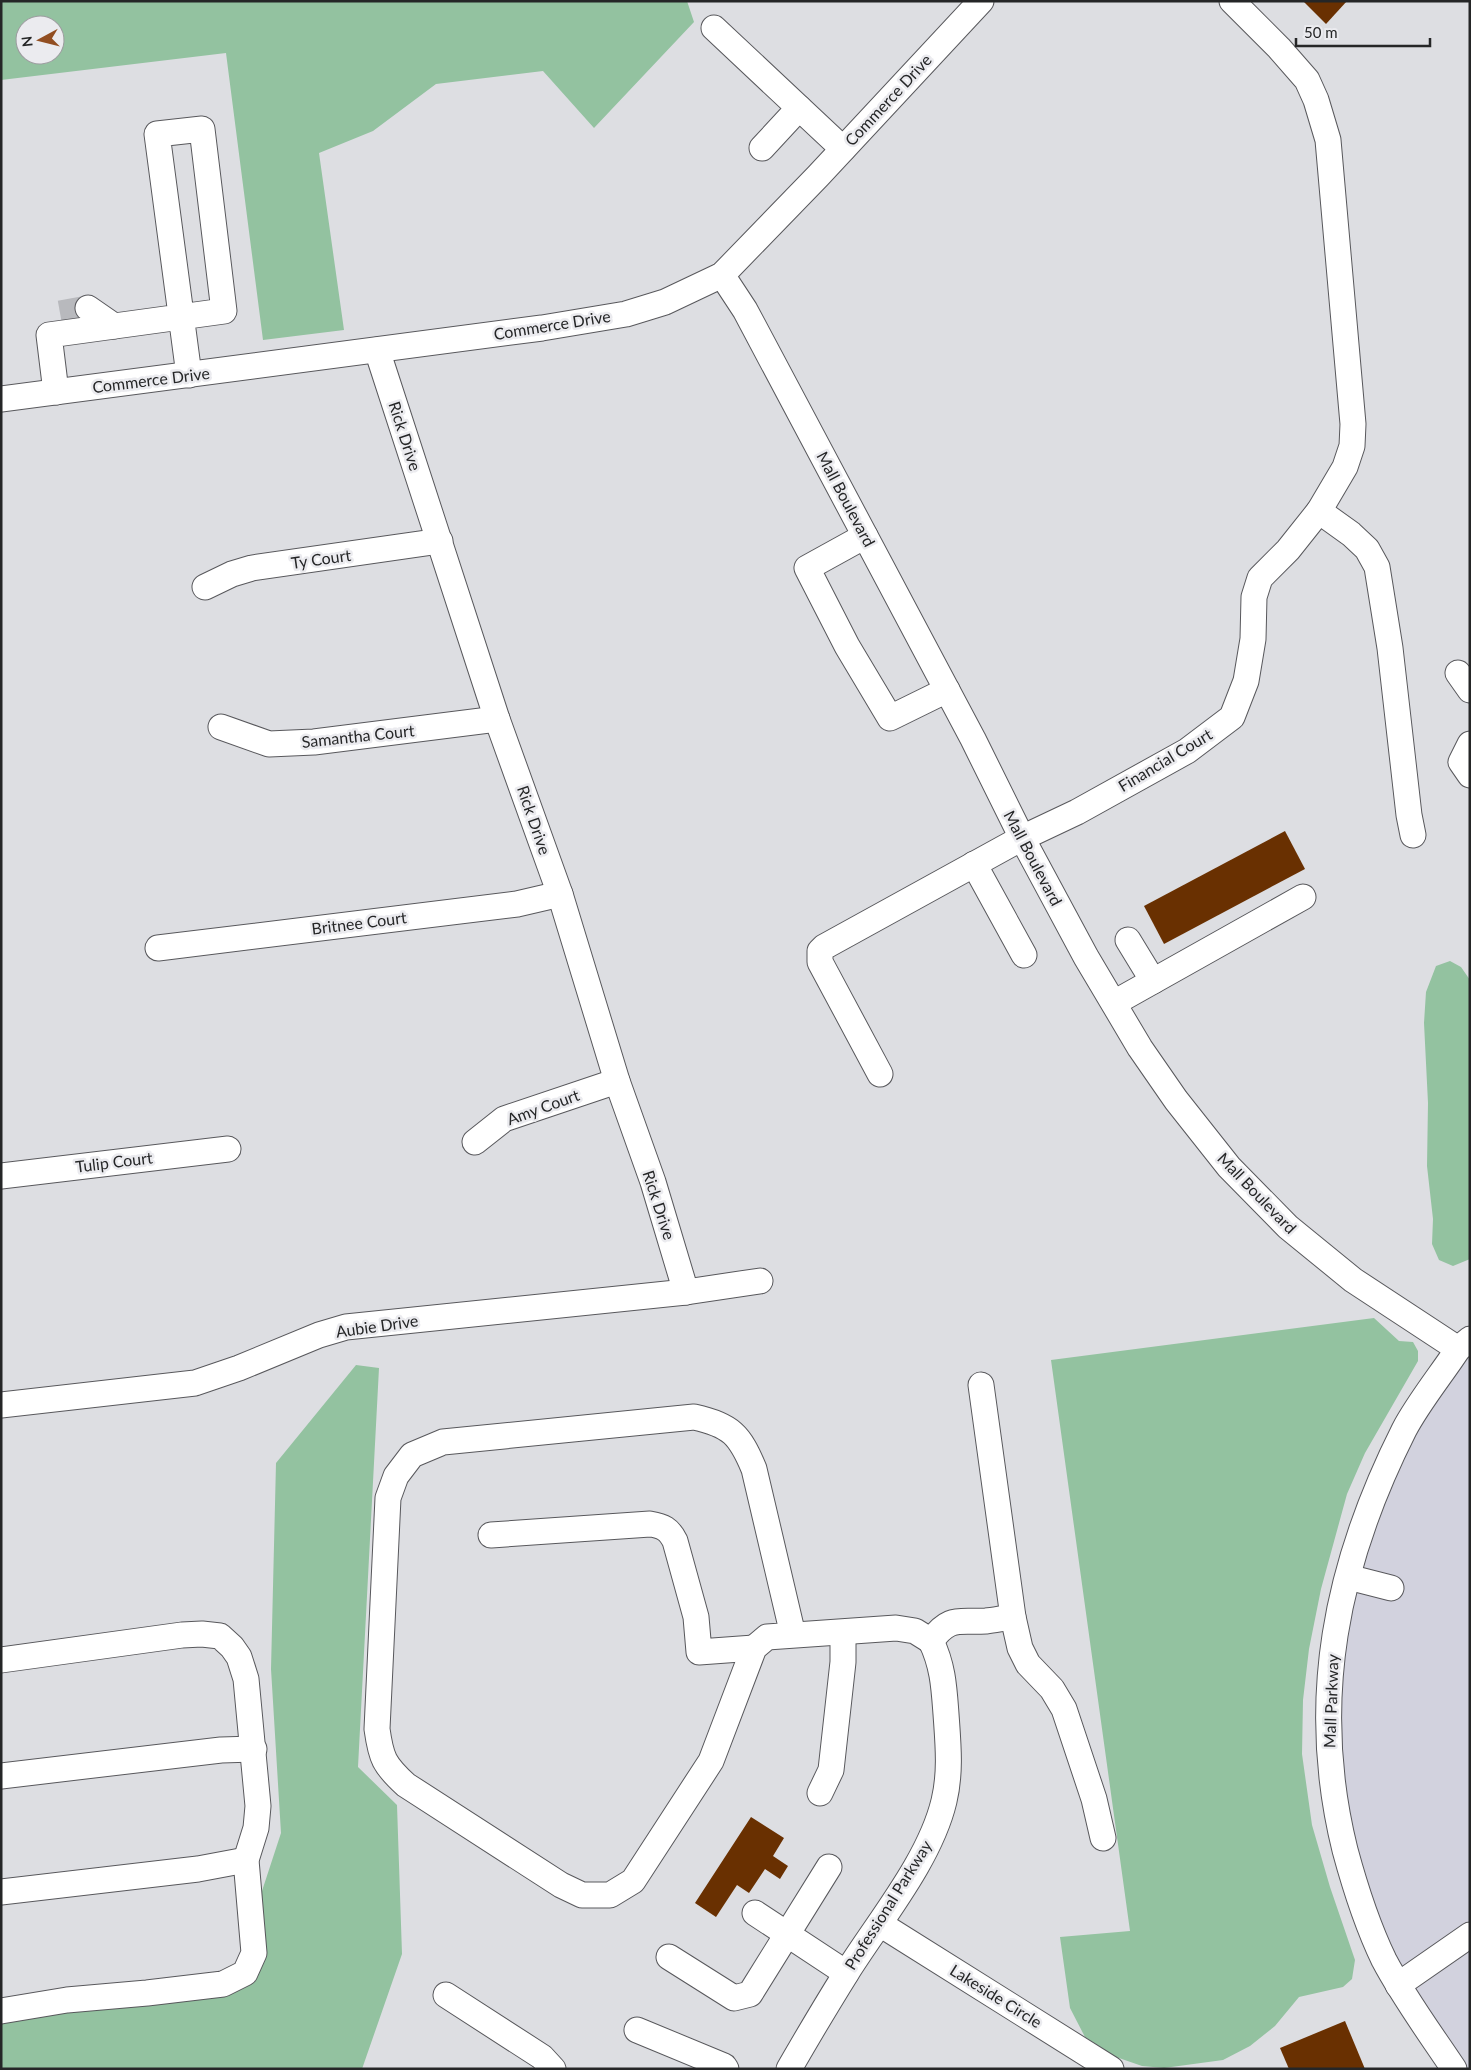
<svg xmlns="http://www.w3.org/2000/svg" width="1471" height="2070" font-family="Lato,sans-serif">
	<rect width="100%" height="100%" fill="#dddee2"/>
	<path fill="#d2d2de" d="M1470 1340V2069H1454L1367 1920 1327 1714 1370 1507Z"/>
	<g fill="#93c2a0" fill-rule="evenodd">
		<path d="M1 1H687L694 22 594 128 543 71 436 84 373 131 319 153 344 330 263 340 226 53 1 80ZM25 25H55V55H25Z"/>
		<path d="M1450 961 1461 967 1470 980V1259L1453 1266 1439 1260 1432 1244 1433 1219 1427 1166 1428 1103 1424 1023 1426 992 1436 966Z"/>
		<path d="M1374 1318 1399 1341 1413 1342 1418 1351V1361L1365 1453 1347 1494 1321 1589 1309 1649 1303 1700 1302 1754 1312 1825 1330 1887 1355 1960 1352 1979 1343 1987 1299 1997 1275 2026 1250 2046 1223 2060 1164 2068 1142 2066 1116 2057 1085 2037 1070 2008 1060 1937 1130 1931 1051 1360Z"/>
		<path d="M356 1365 379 1368 358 1767 397 1805 402 1954 362 2069H1V2022L106 2006 232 1991 255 1980 262 1891 281 1833 271 1669 276 1463Z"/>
	</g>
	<g fill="#693001">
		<path d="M1303 1H1347L1326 24Z"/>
		<path d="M1285 831 1305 869 1164 944 1144 906Z"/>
		<path d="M751 1817 784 1838 773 1856 788 1866 780 1879 765 1869 749 1893 737 1885 716 1917 695 1903Z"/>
		<path d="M1345 2021 1365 2069H1289L1280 2048Z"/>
	</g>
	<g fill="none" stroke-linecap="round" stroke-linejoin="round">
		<path stroke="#b8b9bd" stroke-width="25" stroke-dasharray="25 12" stroke-linecap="butt" d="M60 313 88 308"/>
		<g stroke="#58585c" stroke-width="27">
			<g id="minor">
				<path d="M714 28 843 149"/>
				<path d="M762 148 799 108"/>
				<path d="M722 275 745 310 973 739 1022 838 1086 957 1140 1048 1176 1100 1229 1167 1288 1227 1353 1280 1458 1349"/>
				<path d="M88 308 114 326"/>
				<path d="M377 350 497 719 560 894 617 1081 653 1182 686 1292"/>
				<path d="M56 392 49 335 224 311 202 129 157 134 189 375"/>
				<path d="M1 399 542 328 626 314 665 302 722 275 818 176 981 1"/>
				<path d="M1319 511 1351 534 1367 549 1377 567 1390 648 1409 815 1413 835"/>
				<path d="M865 536 807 568 847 646 890 718 947 690"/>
				<path d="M205 587 232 574 252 568 440 541"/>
				<path d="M1458 673 1470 690"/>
				<path d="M221 727 269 744 314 742 497 719"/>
				<path d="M1470 744 1461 762 1470 775"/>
				<path d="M974 864 1024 955"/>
				<path d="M1128 940 1153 981"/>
				<path d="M158 948 517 904 560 894"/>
				<path d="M1114 1003 1303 897"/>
				<path d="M880 1074 820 962V951L824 947 1022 838 1077 812 1187 751 1232 717 1246 681 1253 639 1254 597 1260 578 1288 550 1319 511 1345 467 1352 446 1353 424 1328 140 1316 100 1307 80 1279 48 1232 1"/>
				<path d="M475 1142 504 1119 617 1081"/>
				<path d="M1 1176 228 1149"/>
				<path d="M981 1385 1013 1617 1020 1648 1028 1664 1052 1689 1064 1709 1094 1799 1103 1838"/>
				<path d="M1 1405 195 1383 239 1368 319 1335 346 1327 686 1292 760 1281"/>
				<path d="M491 1535 650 1524C663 1526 669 1529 675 1541L696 1617 699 1652 754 1648"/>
				<path d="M1348 1577 1391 1588"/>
				<path d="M793 1635 754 1469C740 1435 731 1425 694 1417L443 1442 412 1455 396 1476 388 1498 377 1729C381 1758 384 1765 406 1785L561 1885 582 1895H610L633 1881 711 1761 754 1648 767 1637 896 1628 915 1631 931 1641"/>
				<path d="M931 1641C950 1615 959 1623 986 1621 995 1620 1004 1618 1013 1617"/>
				<path d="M1 1660 182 1635 202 1634 220 1636 232 1647 239 1657 246 1679 258 1806 256 1828 246 1860 254 1953 245 1973 223 1984 147 1993 67 2000 1 2011"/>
				<path d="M1 1776 221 1750 254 1749"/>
				<path d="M820 1793 831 1770 843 1662V1633"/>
				<path d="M1 1892 198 1869 246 1860"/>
				<path d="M755 1913 846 1973"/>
				<path d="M880 1924 1111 2069"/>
				<path d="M669 1957 734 1998 750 1994 829 1867"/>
				<path d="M1398 1985 1470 1935"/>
				<path d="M446 1995 542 2057 553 2069"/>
				<path d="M637 2030 724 2066 726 2069"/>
				<path d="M789 2069C808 2036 827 2004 847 1972 879 1921 930 1860 944 1801 951 1772 948 1743 946 1714 944 1687 943 1666 931 1641"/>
				<path d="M1454 2069C1430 2033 1404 1998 1384 1960 1367 1925 1355 1887 1345 1850 1308 1701 1336 1565 1404 1430 1418 1403 1441 1375 1458 1349L1470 1339"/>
			</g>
		</g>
		<use href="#minor" stroke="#fff" stroke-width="25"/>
	</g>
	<g text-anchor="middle" stroke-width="5" stroke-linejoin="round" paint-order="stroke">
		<g font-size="16" fill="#252627" stroke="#ebebef">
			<text transform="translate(888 100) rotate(-47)" y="6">Commerce Drive</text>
			<text transform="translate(552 325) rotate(-9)" y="6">Commerce Drive</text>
			<text transform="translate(151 380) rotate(-7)" y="6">Commerce Drive</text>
			<text transform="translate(405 436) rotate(72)" y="6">Rick Drive</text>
			<text transform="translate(846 499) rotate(62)" y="6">Mall Boulevard</text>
			<text transform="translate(321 559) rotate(-8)" y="6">Ty Court</text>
			<text transform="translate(358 736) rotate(-6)" y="6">Samantha Court</text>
			<text transform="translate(1165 760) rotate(-31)" y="6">Financial Court</text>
			<text transform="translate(534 820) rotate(71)" y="6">Rick Drive</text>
			<text transform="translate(1033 858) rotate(62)" y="6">Mall Boulevard</text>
			<text transform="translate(359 923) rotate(-7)" y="6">Britnee Court</text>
			<text transform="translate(543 1107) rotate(-20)" y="6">Amy Court</text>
			<text transform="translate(114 1162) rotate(-7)" y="6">Tulip Court</text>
			<text transform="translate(1257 1193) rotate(46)" y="6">Mall Boulevard</text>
			<text transform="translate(659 1205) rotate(72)" y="6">Rick Drive</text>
			<text transform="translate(377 1326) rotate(-8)" y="6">Aubie Drive</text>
			<text transform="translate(1331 1701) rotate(-88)" y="6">Mall Parkway</text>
			<text transform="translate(888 1905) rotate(-58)" y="6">Professional Parkway</text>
			<text transform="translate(996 1996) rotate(32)" y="6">Lakeside Circle</text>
		</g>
	</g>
	<rect width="1471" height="2070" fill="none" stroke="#252627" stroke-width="5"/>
	<g transform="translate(40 40) rotate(263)"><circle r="24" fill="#ebebef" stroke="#9c9c9f"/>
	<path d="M0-4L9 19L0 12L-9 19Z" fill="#924e21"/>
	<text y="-8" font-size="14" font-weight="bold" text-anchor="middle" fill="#252627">N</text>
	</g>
	<path d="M1296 38v8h134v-8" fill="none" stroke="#252627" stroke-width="2.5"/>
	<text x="1304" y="38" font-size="15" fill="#252627" stroke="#ebebef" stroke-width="4" paint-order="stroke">50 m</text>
</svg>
